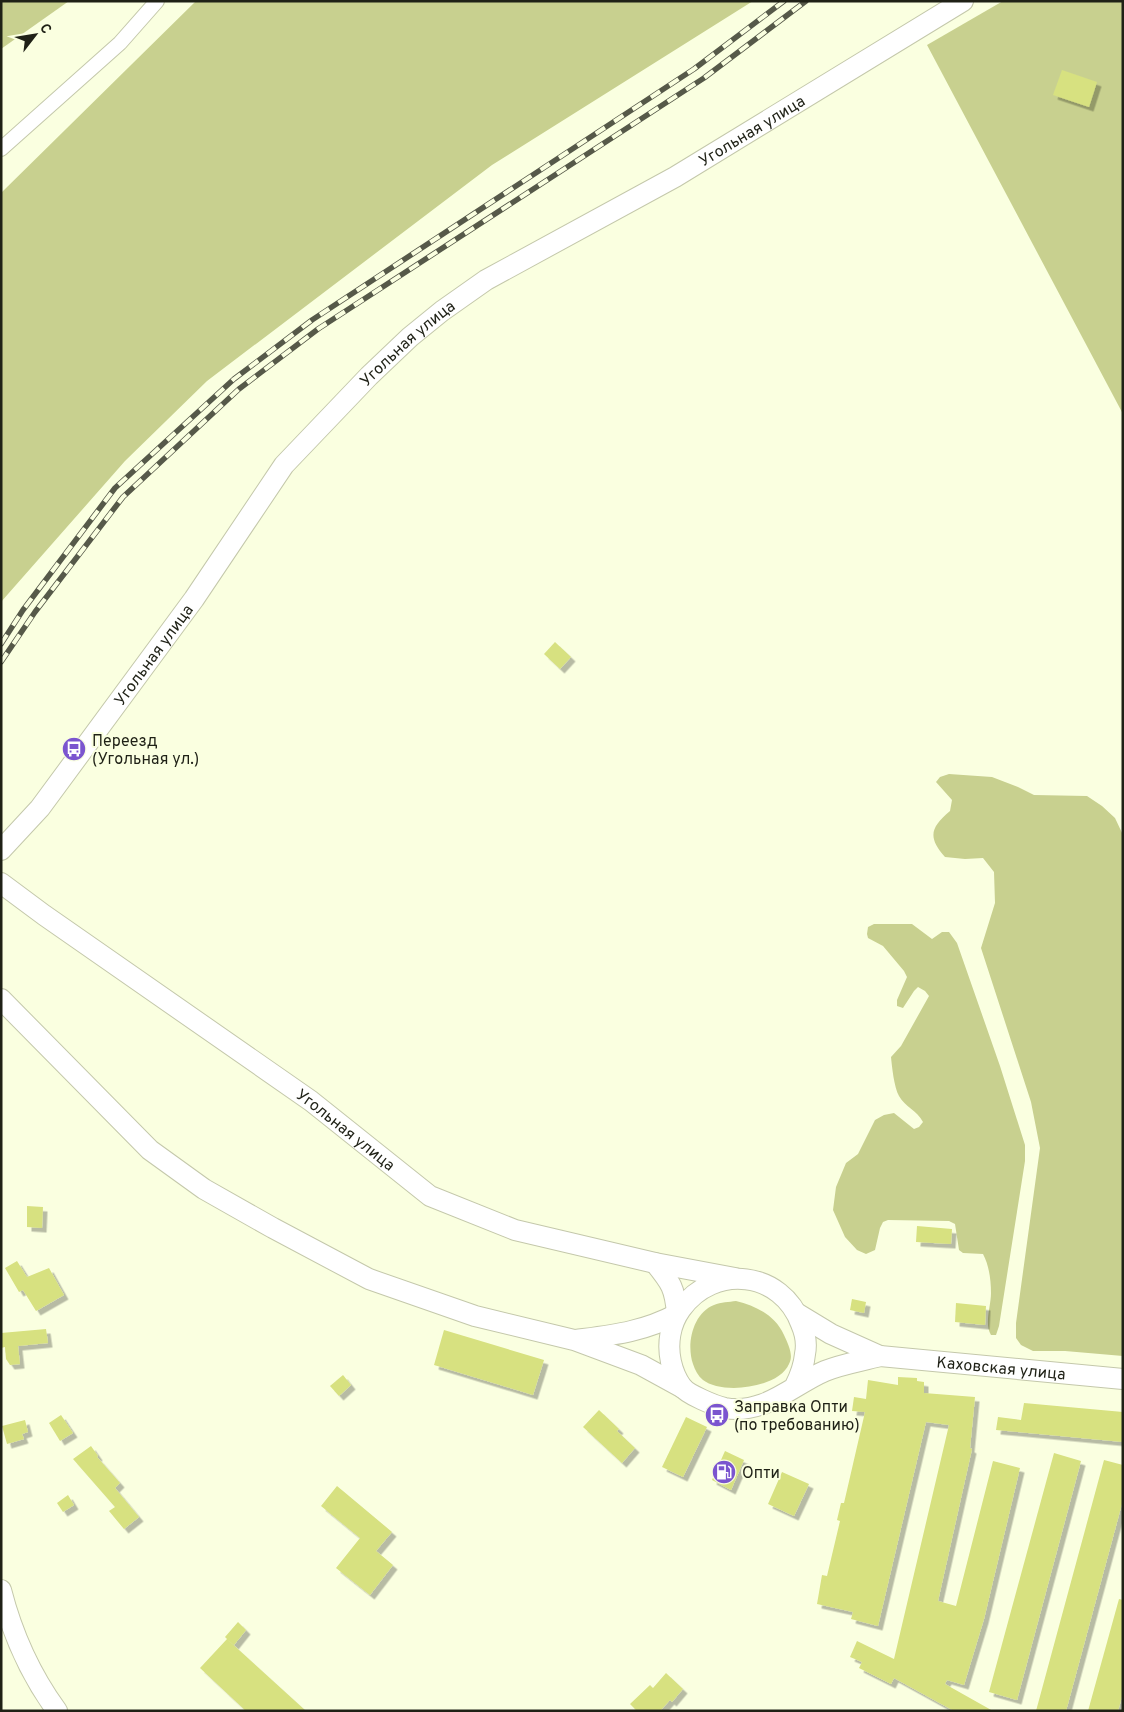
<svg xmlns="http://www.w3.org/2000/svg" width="1124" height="1712" font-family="Overpass,sans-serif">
	<defs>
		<filter id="shadow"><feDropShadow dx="4.5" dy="4.5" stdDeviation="0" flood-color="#0004"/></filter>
	</defs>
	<rect width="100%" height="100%" fill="#faffe0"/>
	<g fill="#c8d08f">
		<path d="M1 1H69L1 49Z"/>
		<path d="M196 1H753L492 165 207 381 125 461 1 602V193Z"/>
		<path d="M1003 1H1123V414L927 45Z"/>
		<path d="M949 774 992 777 1018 787 1034 795 1087 796 1102 806 1115 818 1123 835V1356L1065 1351H1033L1021 1345 1016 1338V1323L1040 1148 1031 1102 981 948 995 903 994 872 983 858 965 859 945 857C927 837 931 827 950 811L952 800 936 782 940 777Z"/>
		<path d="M874 924H912L932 939 942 932H949L957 943 1000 1066 1025 1145V1161L999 1326 996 1335H991C984 1324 991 1306 991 1293 991 1280 989 1265 983 1254L963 1253 959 1250 955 1224 949 1221 888 1220 883 1222 880 1228 875 1250 866 1254 857 1250 845 1237 833 1210 836 1187 846 1163 858 1154 875 1120 884 1115 894 1113 914 1129 919 1127 923 1122C917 1110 905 1107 899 1096 894 1087 892 1067 891 1057L901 1046 929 996 925 991 918 987 914 991 903 1008 897 1006V1000L907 977 904 971 883 946 868 938 867 934 868 927Z"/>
		<path d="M736 1301C756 1306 775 1315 784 1335 788 1344 794 1355 789 1364 779 1388 722 1395 703 1380 698 1376 695 1370 693 1364 686 1344 693 1313 714 1305 721 1302 729 1302 736 1301Z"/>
	</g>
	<g fill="#d7e180" filter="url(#shadow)">
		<path d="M1062 70 1097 82 1089 107 1053 95Z"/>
		<path d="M555 642 571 657 560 669 544 654Z"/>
		<path d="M27 1206 43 1207 42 1228 27 1227Z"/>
		<path d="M917 1226 952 1229 951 1244 916 1242Z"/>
		<path d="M17 1261 27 1277 49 1268 64 1295 36 1311 23 1290 19 1292 5 1268Z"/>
		<path d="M852 1299 866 1302 864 1313 850 1310Z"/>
		<path d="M956 1303 986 1306 985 1325 955 1322Z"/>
		<path d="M46 1329 48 1343 18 1346 20 1364 10 1365 6 1359 5 1347 1 1348V1333Z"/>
		<path d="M444 1330 544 1360 533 1395 434 1365Z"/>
		<path d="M343 1375 351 1385 339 1396 330 1386Z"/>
		<path d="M898 1377 917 1378V1381L924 1382V1393L975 1397 970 1448 972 1449 938 1601 956 1606 993 1461 1020 1468 984 1619 964 1685 947 1680 945 1684 993 1711H954L894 1678 891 1684 859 1668 862 1662 850 1657 857 1641 894 1659 949 1425 926 1422 878 1626 851 1619 853 1612 817 1604 822 1575 827 1576 840 1521 837 1520 841 1503H844L865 1412 852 1411 854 1397 866 1399 868 1380 898 1385Z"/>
		<path d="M1024 1403 1123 1412V1442L996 1430 998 1417 1021 1420Z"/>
		<path d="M599 1410 619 1429 617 1431 635 1448 622 1463 583 1427Z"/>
		<path d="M61 1415 73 1433 60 1441 49 1423Z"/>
		<path d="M686 1417 707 1427 683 1477 662 1467Z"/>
		<path d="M25 1420 28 1432 22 1434 24 1439 7 1444 2 1426Z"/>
		<path d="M91 1446 98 1456 97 1457 120 1483 115 1488 139 1517 124 1529 109 1511 115 1507 73 1459Z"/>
		<path d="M725 1451 744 1460 731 1490 712 1480Z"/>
		<path d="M1054 1453 1081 1461 1017 1700 989 1692Z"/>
		<path d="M1104 1460 1123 1465V1500L1066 1711H1036Z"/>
		<path d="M782 1472 809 1484 794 1516 768 1504Z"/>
		<path d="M337 1486 392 1532 376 1551 393 1565 370 1595 336 1568 360 1538 321 1506Z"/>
		<path d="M68 1495 74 1505 63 1512 57 1503Z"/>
		<path d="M1119 1599 1123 1600V1693L1118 1711H1088Z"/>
		<path d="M238 1622 246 1630 234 1645 228 1640 306 1711H246L200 1668 227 1639 225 1637Z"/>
		<path d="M666 1673 683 1689 672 1702 670 1700 660 1711H637L630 1704 650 1685 653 1688Z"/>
	</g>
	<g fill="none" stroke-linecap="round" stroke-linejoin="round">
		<g stroke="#c4c8ab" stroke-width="16">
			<path id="street" d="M1 149 120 43 157 1"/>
		</g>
		<g stroke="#c4c8ab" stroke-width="22">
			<g id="secondary">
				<path id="s1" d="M1 850 40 808 194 599 284 465 369 376 410 337 442 311 486 280 675 177 963 1"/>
				<path id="s2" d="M1 883 44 915 311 1101 430 1196 515 1230 655 1263 735 1278"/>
				<path d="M1 999 150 1150 204 1189 273 1228 369 1279 475 1316 574 1340 641 1365 683 1388"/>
				<path d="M655 1263C671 1283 675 1288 677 1314"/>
				<path id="s3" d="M798 1314 831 1334 880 1356 1123 1379"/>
				<path d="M576 1340C613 1335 643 1332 677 1314"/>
				<path d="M795 1386C800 1376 804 1365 805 1354 807 1344 805 1333 801 1324 782 1271 714 1263 681 1309 670 1324 667 1344 671 1362 673 1371 676 1379 682 1387 687 1394 715 1406 725 1408 765 1415 792 1385 825 1371 842 1364 862 1361 880 1356"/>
				<path d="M1 1590C12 1633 30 1674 57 1711"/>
			</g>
		</g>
		<use href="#street" stroke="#fff" stroke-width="14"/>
		<use href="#secondary" stroke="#fff" stroke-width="20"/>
		<g stroke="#565949" stroke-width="5.5">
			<g id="rail">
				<path d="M1 644 23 610 115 488 234 379 312 320 694 69 784 1"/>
				<path d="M1 662 35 612 123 497 239 389 318 329 704 78 806 1"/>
			</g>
		</g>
		<use href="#rail" stroke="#faffe0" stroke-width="4" stroke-dasharray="11" stroke-linecap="butt"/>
	</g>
	<defs>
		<g id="bus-disc" transform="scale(1.25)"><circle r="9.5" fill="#7b55cf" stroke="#faffe0"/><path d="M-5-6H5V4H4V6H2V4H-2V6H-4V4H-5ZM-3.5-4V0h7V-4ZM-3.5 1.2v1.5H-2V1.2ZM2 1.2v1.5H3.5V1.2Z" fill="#fff"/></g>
		<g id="fuel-disc" transform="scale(1.25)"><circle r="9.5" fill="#7b55cf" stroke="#faffe0"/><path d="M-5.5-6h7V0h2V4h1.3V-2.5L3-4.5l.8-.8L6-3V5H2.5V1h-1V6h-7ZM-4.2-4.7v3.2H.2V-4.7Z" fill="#fff"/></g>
	</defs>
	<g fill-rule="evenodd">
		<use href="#bus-disc" x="74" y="749"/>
		<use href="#bus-disc" x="717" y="1415"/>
		<use href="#fuel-disc" x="724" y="1472"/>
	</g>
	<g text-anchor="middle" stroke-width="4" stroke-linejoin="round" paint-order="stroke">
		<g font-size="16" fill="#1f2116" stroke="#faffe0">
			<text dy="6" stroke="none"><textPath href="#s1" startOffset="1058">Угольная улица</textPath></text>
			<text dy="6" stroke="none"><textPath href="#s1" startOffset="652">Угольная улица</textPath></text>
			<text dy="6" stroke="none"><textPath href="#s1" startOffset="248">Угольная улица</textPath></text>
			<text dy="6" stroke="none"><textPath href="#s2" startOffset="424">Угольная улица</textPath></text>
			<text dy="6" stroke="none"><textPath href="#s3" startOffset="214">Каховская улица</textPath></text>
		</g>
		<g font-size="16" fill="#1f2116" stroke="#faffe0" text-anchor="start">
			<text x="92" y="746">Переезд<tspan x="92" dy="18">(Угольная ул.)</tspan></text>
			<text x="734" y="1412">Заправка Опти<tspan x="734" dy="18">(по требованию)</tspan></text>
			<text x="742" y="1478">Опти</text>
		</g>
	</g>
	<rect width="1124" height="1712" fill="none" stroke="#1f2116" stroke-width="5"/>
	<g transform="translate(35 35) rotate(59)" stroke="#faffe0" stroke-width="4" paint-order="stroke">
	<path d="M0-4L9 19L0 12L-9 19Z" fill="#1f2116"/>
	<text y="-8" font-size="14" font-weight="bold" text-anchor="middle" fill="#1f2116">С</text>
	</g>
</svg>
